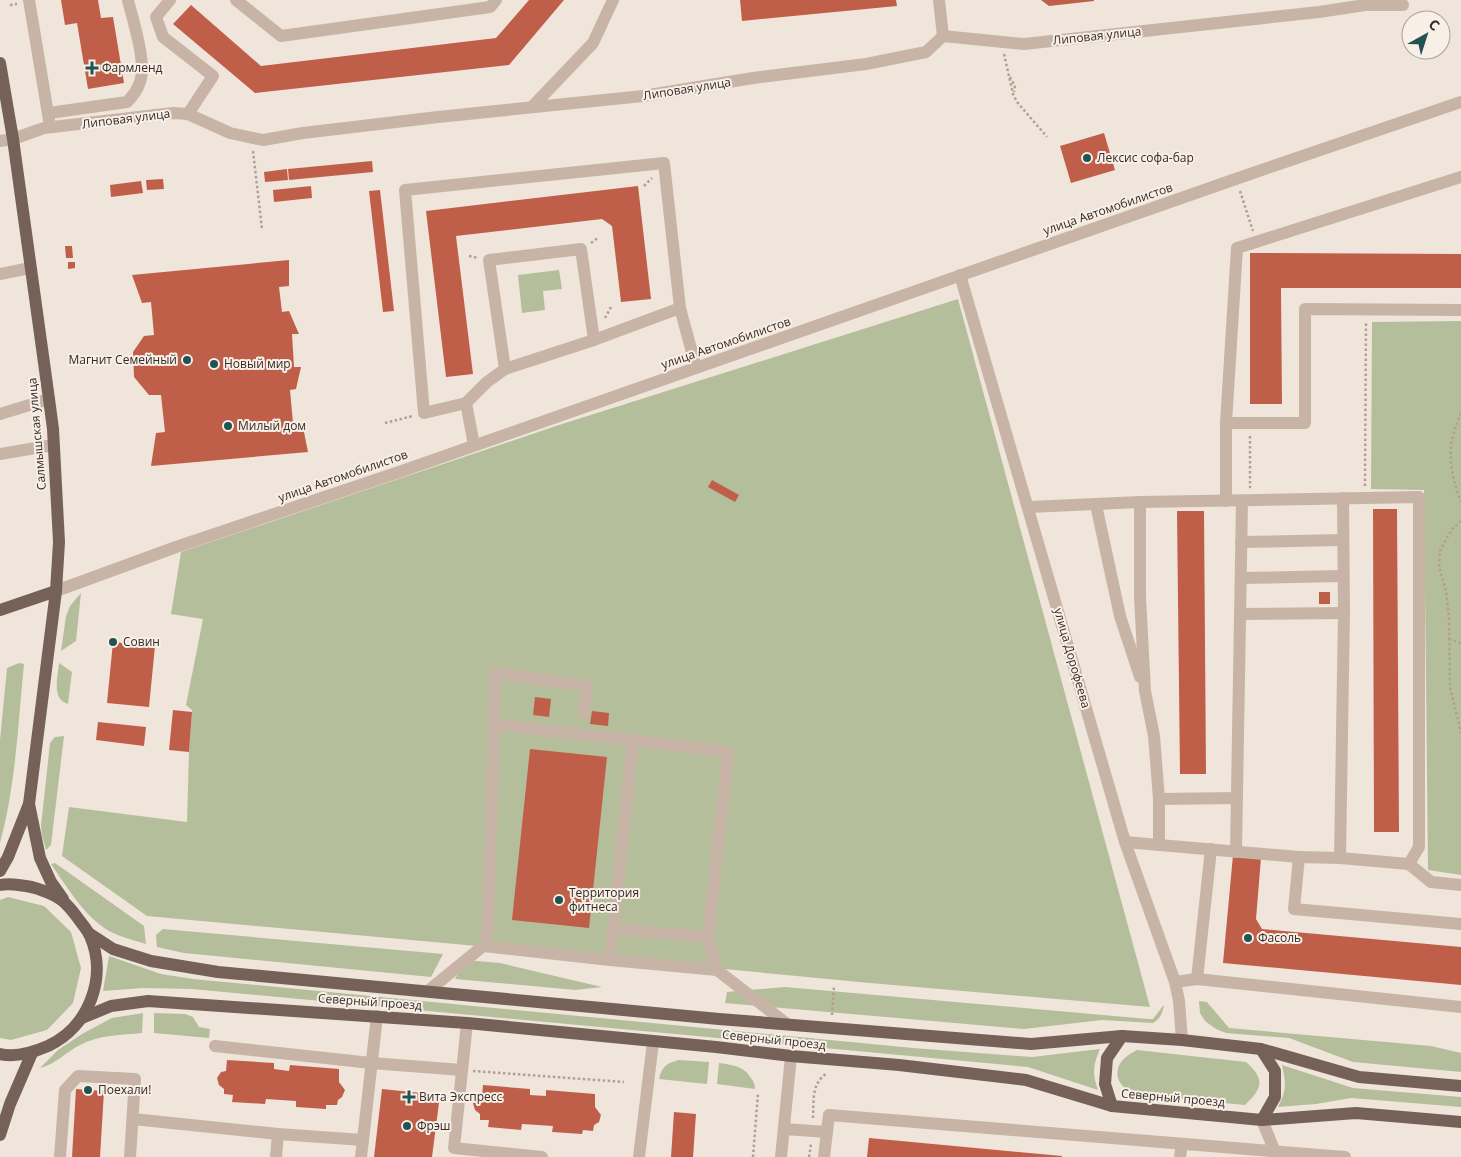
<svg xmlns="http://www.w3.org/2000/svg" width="1461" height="1157" font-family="'Open Sans',sans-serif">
	<rect width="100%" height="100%" fill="#f0e5db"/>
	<g fill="#b5be9b">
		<path d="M559 270 562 289 543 291 545 310 522 313 518 275Z"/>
		<path d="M958 299 1150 1007 870 983 599 957 147 916 62 856 69 807 187 822 189 752 192 712V710L186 705 203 619 171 614 181 552 559 425Z"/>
		<path d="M1461 321V875L1428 870 1424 490 1371 489 1372 322Z"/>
		<path d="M81 593 76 641 61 651 66 616 70 606Z"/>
		<path d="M19 663 24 664C18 723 16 784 0 843V740L7 668Z"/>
		<path d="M59 663 72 672 68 704C51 699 58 677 59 663Z"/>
		<path d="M64 736 51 845 46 850 42 835 41 826 50 743 55 737Z"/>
		<path d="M55 863 144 926 146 944C134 940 120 937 109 931 84 916 67 887 51 864Z"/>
		<path d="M8 897 44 906 71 932 81 968 73 1003 47 1030 11 1040 0 1038V900Z"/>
		<path d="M163 929 443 954 431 977 184 953 157 947 156 935Z"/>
		<path d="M109 956 161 974 193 979 913 1048 1032 1057 1100 1049C1093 1066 1092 1073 1098 1090L1028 1067 192 989 143 988 103 991Z"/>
		<path d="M466 960 500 963 602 987 575 990 455 979Z"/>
		<path d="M785 987 1148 1019H1153L1163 1006H1164C1162 1014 1160 1019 1153 1023L1102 1020 1024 1029 725 1003 727 992Z"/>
		<path d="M1199 1001 1207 1002 1229 1028 1431 1046 1461 1053V1072L1353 1062 1289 1038 1226 1033 1216 1029 1205 1021 1200 1013Z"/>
		<path d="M143 1013 142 1033C122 1035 98 1035 80 1045 66 1052 56 1064 40 1068L58 1050 82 1034 112 1018Z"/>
		<path d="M154 1013 185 1014 193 1017 199 1027 210 1029 209 1038 154 1033Z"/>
		<path d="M1137 1050 1246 1062C1265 1079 1263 1088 1245 1105L1130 1094C1126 1089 1119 1083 1118 1078 1115 1063 1126 1056 1137 1050Z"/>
		<path d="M679 1060 709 1062 707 1084 659 1079C662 1066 667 1063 679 1060Z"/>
		<path d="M719 1063C732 1065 744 1066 751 1078 754 1082 755 1084 755 1089L717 1084Z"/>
		<path d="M1282 1065 1353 1088 1461 1097V1107L1351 1098 1316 1104 1278 1107C1287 1090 1286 1083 1282 1065Z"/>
	</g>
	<g fill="#c05f49">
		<path d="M61 0H98L101 18 113 17 124 83 88 89 77 23 65 25Z"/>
		<path d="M529 0H564L509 65 255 93 173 24 191 5 261 66 496 38Z"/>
		<path d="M740 0H896L897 6 742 21Z"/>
		<path d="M1041 0H1094V1L1049 6Z"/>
		<path d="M1104 133 1115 170 1071 183 1060 146Z"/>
		<path d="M372 161 373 172 289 180 288 169Z"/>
		<path d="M287 169 288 180 265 182 264 172Z"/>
		<path d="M163 179 164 189 147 190 146 180Z"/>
		<path d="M141 181 143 193 111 197 110 185Z"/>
		<path d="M311 186 312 198 274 202 273 190Z"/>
		<path d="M638 186 651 299 621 302 612 226 602 219 456 236 473 374 446 377 426 211Z"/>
		<path d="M380 190 394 311 383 312 369 191Z"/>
		<path d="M65 246H72L73 258H66Z"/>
		<path d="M1250 253 1461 254V288H1281L1282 404H1250Z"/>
		<path d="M289 260V286L279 287 282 312 289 311 299 334H292L294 367H301L296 389 290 390 293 423 302 422 308 452 151 466 156 433 165 432 161 395H149L134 377 133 352 144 336 154 335 151 302 142 303 132 275Z"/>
		<path d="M68 262H75V268L68 269Z"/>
		<path d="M712 480 739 495 735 502 708 487Z"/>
		<path d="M1373 509H1397L1399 832H1374Z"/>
		<path d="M1177 511H1204L1206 774H1180Z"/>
		<rect x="1319" y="592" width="11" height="12"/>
		<path d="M113 642 155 646 149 707 107 703Z"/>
		<path d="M535 697 551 699 549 717 533 715Z"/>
		<path d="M173 710 192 712 189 752 169 750Z"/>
		<path d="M592 711 609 713 608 726 590 724Z"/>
		<path d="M98 722 146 727 144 746 96 740Z"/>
		<path d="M530 749 607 757 589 928 512 920Z"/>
		<path d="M1233 855 1261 858 1256 919 1262 929 1461 947V985L1223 963Z"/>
		<path d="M227 1060 274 1063V1069L289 1071 290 1065 339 1069V1082L345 1090 342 1097 338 1100 337 1105H326V1109L296 1107V1101L266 1099 265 1104 232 1102 233 1095 224 1094V1089L219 1085 217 1078 221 1072 226 1071Z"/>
		<path d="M483 1085 530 1089V1095L546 1096V1090L595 1094V1107L601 1115 599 1122 594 1125 593 1131 583 1130 582 1134 552 1132 553 1126 522 1124 521 1130 488 1127 489 1120H480V1114L475 1110 473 1103 477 1098 482 1096Z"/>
		<path d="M76 1089 104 1091 100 1157H72Z"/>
		<path d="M382 1089 440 1095 432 1157H374Z"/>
		<path d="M674 1112 696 1114 693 1157H671Z"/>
		<path d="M869 1138 1062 1156V1157H867Z"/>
	</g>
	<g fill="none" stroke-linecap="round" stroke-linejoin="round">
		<g stroke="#b39e91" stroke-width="2.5" stroke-dasharray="2.5 2.5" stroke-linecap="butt">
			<path d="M10 5 17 4"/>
			<path d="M1004 54 1013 94 1017 102 1047 137"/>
			<path d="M1010 77 1015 86 1014 92"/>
			<path d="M253 151 262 229"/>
			<path d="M644 186 652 178"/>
			<path d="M1240 191 1253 231"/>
			<path d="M591 243 599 237"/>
			<path d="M469 256 478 258"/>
			<path d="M605 318 611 307"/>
			<path d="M1461 413C1458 421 1455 428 1453 436 1447 456 1453 482 1461 502"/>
			<path d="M385 423 413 416"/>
			<path d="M1250 436V487H1251"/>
			<path d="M1365 486 1366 321"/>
			<path d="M1461 521 1453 528 1446 539 1440 551 1439 567 1446 591 1449 618 1450 687 1461 733"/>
			<path d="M1449 639 1461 643"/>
			<path d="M832 1015 834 986"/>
			<path d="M473 1071 624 1082"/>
			<path d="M813 1118C814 1100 811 1084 827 1073"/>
			<path d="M753 1157 758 1093"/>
			<path d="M809 1157 811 1144"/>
		</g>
		<g stroke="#c8b4a7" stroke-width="12">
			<path d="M29 0 49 120"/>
			<path d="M170 0 156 17 163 37 213 76 188 114"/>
			<path d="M236 0 281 36 490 7 496 0"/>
			<path d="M939 0 943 36"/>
			<path d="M1365 5H1403"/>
			<path d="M532 107 593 43 613 0"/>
			<path d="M49 113 127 102C133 96 137 91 140 82 147 63 133 21 128 0"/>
			<path d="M0 141 13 139 44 128 173 113 188 114 230 133 263 140 303 133 438 117 643 96 753 78 866 64 926 52 943 36 1024 44 1319 12 1365 5 1372 0"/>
			<path d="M0 274 30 268"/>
			<path d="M960 275 1125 842 1175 982 1179 1001 1182 1040"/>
			<path d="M680 308 594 340 505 369 487 382 466 403 424 413 405 190 664 163 680 308 696 367"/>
			<path d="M505 369 489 260 581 249 594 340"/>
			<path d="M466 403 474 445"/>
			<path d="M0 414 49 399"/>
			<path d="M1226 423 1237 248 1461 177"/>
			<path d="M0 454 53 445"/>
			<path d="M1226 501V423H1305V309L1461 310"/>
			<path d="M1140 502V597L1145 691 1154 736 1159 799V845"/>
			<path d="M1096 505 1120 616 1140 677"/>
			<path d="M1029 507 1140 502 1419 497V847L1409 864 1340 858 1299 857"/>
			<path d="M1241 542 1343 540"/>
			<path d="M1241 578 1343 576"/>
			<path d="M56 591 176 547 402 471 1250 174 1461 102"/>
			<path d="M1240 614 1344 613"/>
			<path d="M494 724 495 673 587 686 584 713"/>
			<path d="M1159 799 1237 798"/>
			<path d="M1125 842 1299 857 1294 909 1461 924"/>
			<path d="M1236 852 1242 501"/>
			<path d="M1340 858 1344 613 1343 498"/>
			<path d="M1409 864 1431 882 1461 885"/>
			<path d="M613 929 708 937"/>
			<path d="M483 946 610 960 717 970"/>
			<path d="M610 960 633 740"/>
			<path d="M1197 979 1211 849"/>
			<path d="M1175 982 1197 979 1461 1007"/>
			<path d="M428 991 483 946 488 931 494 724 728 752 708 937 717 970 787 1024"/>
			<path d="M467 1023 454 1148 542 1157"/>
			<path d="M215 1046 371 1063 462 1070"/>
			<path d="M133 1119 278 1134 363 1140 377 1016"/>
			<path d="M1262 1120 1275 1152V1157"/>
			<path d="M784 1129 827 1132"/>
			<path d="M60 1157 65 1090 78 1076 135 1079 130 1157"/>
			<path d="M276 1157 278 1134"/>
			<path d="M361 1157 363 1140"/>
			<path d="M639 1157 653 1042"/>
			<path d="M781 1157 791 1056"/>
			<path d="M824 1157 829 1115 1345 1157"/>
			<path d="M1180 1157 1182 1144"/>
		</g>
		<g stroke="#766159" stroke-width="12">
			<path d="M0 63 13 139 49 399 53 429 59 542 56 591 29 804 8 857 0 871"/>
			<path d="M0 610 56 591"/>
			<path d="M29 804 40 858 51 882 63 899"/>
			<path d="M0 885C9 883 17 885 26 886 39 888 59 896 67 905 71 909 74 913 77 917 81 923 87 929 90 936 108 977 89 1027 48 1046 34 1052 16 1058 0 1054"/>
			<path d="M90 934 113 949 151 961 218 972 719 1019 1031 1044 1122 1036 1182 1040 1261 1049 1359 1077 1461 1086"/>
			<path d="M82 1018 111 1006 148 1001 467 1023 716 1047 791 1056 899 1065 1026 1080 1112 1106 1262 1120 1356 1113 1461 1122"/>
			<path d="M1261 1049 1275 1071V1097L1262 1120"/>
			<path d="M1112 1106 1105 1084 1107 1058 1122 1036"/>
			<path d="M0 1135 10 1104 32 1053"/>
		</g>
	</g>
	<g fill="#1f5354" stroke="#f8efe7" stroke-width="2">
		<path d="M89.5 60.5h5v5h5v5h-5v5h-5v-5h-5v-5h5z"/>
		<circle cx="1087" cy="158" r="5"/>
		<circle cx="187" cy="360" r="5"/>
		<circle cx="214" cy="364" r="5"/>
		<circle cx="228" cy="426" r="5"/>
		<circle cx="113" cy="642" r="5"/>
		<circle cx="559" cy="900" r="5"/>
		<circle cx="1248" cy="938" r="5"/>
		<circle cx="88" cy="1090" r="5"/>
		<path d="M406.5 1089.5h5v5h5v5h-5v5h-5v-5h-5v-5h5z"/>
		<circle cx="407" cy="1126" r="5"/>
	</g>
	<g text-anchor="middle" stroke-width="4" stroke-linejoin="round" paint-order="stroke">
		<g font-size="12" fill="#342b27" stroke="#f8efe7">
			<text transform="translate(1097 36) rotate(-6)" y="4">Липовая улица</text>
			<text transform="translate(687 89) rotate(-9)" y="4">Липовая улица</text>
			<text transform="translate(126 119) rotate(-7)" y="4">Липовая улица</text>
			<text transform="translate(1108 209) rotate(-19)" y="4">улица Автомобилистов</text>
			<text transform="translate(726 343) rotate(-19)" y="4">улица Автомобилистов</text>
			<text transform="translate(37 434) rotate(-95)" y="4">Салмышская улица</text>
			<text transform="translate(343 476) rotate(-19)" y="4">улица Автомобилистов</text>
			<text transform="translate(1072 658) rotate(74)" y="4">улица Дорофеева</text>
			<text transform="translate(370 1002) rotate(4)" y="4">Северный проезд</text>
			<text transform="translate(774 1040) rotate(6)" y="4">Северный проезд</text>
			<text transform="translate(1173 1098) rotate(5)" y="4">Северный проезд</text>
		</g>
		<g font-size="12" fill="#342b27" stroke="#f8efe7" text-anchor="start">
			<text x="102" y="72">Фармленд</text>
			<text x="1097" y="162">Лексис софа-бар</text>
			<text x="177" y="364" text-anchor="end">Магнит Семейный</text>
			<text x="224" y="368">Новый мир</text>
			<text x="238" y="430">Милый дом</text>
			<text x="123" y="646">Совин</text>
			<text x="569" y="897">Территория<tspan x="569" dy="14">фитнеса</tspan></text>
			<text x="1258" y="942">Фасоль</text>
			<text x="98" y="1094">Поехали!</text>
			<text x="419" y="1101">Вита Экспресс</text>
			<text x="417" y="1130">Фрэш</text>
		</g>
	</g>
	<g transform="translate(1426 35) rotate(39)"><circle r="24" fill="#f8efe7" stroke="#aaa19a"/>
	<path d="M0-4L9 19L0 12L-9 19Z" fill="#1f5354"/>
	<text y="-8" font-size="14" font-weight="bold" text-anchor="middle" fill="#342b27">С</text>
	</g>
</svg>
